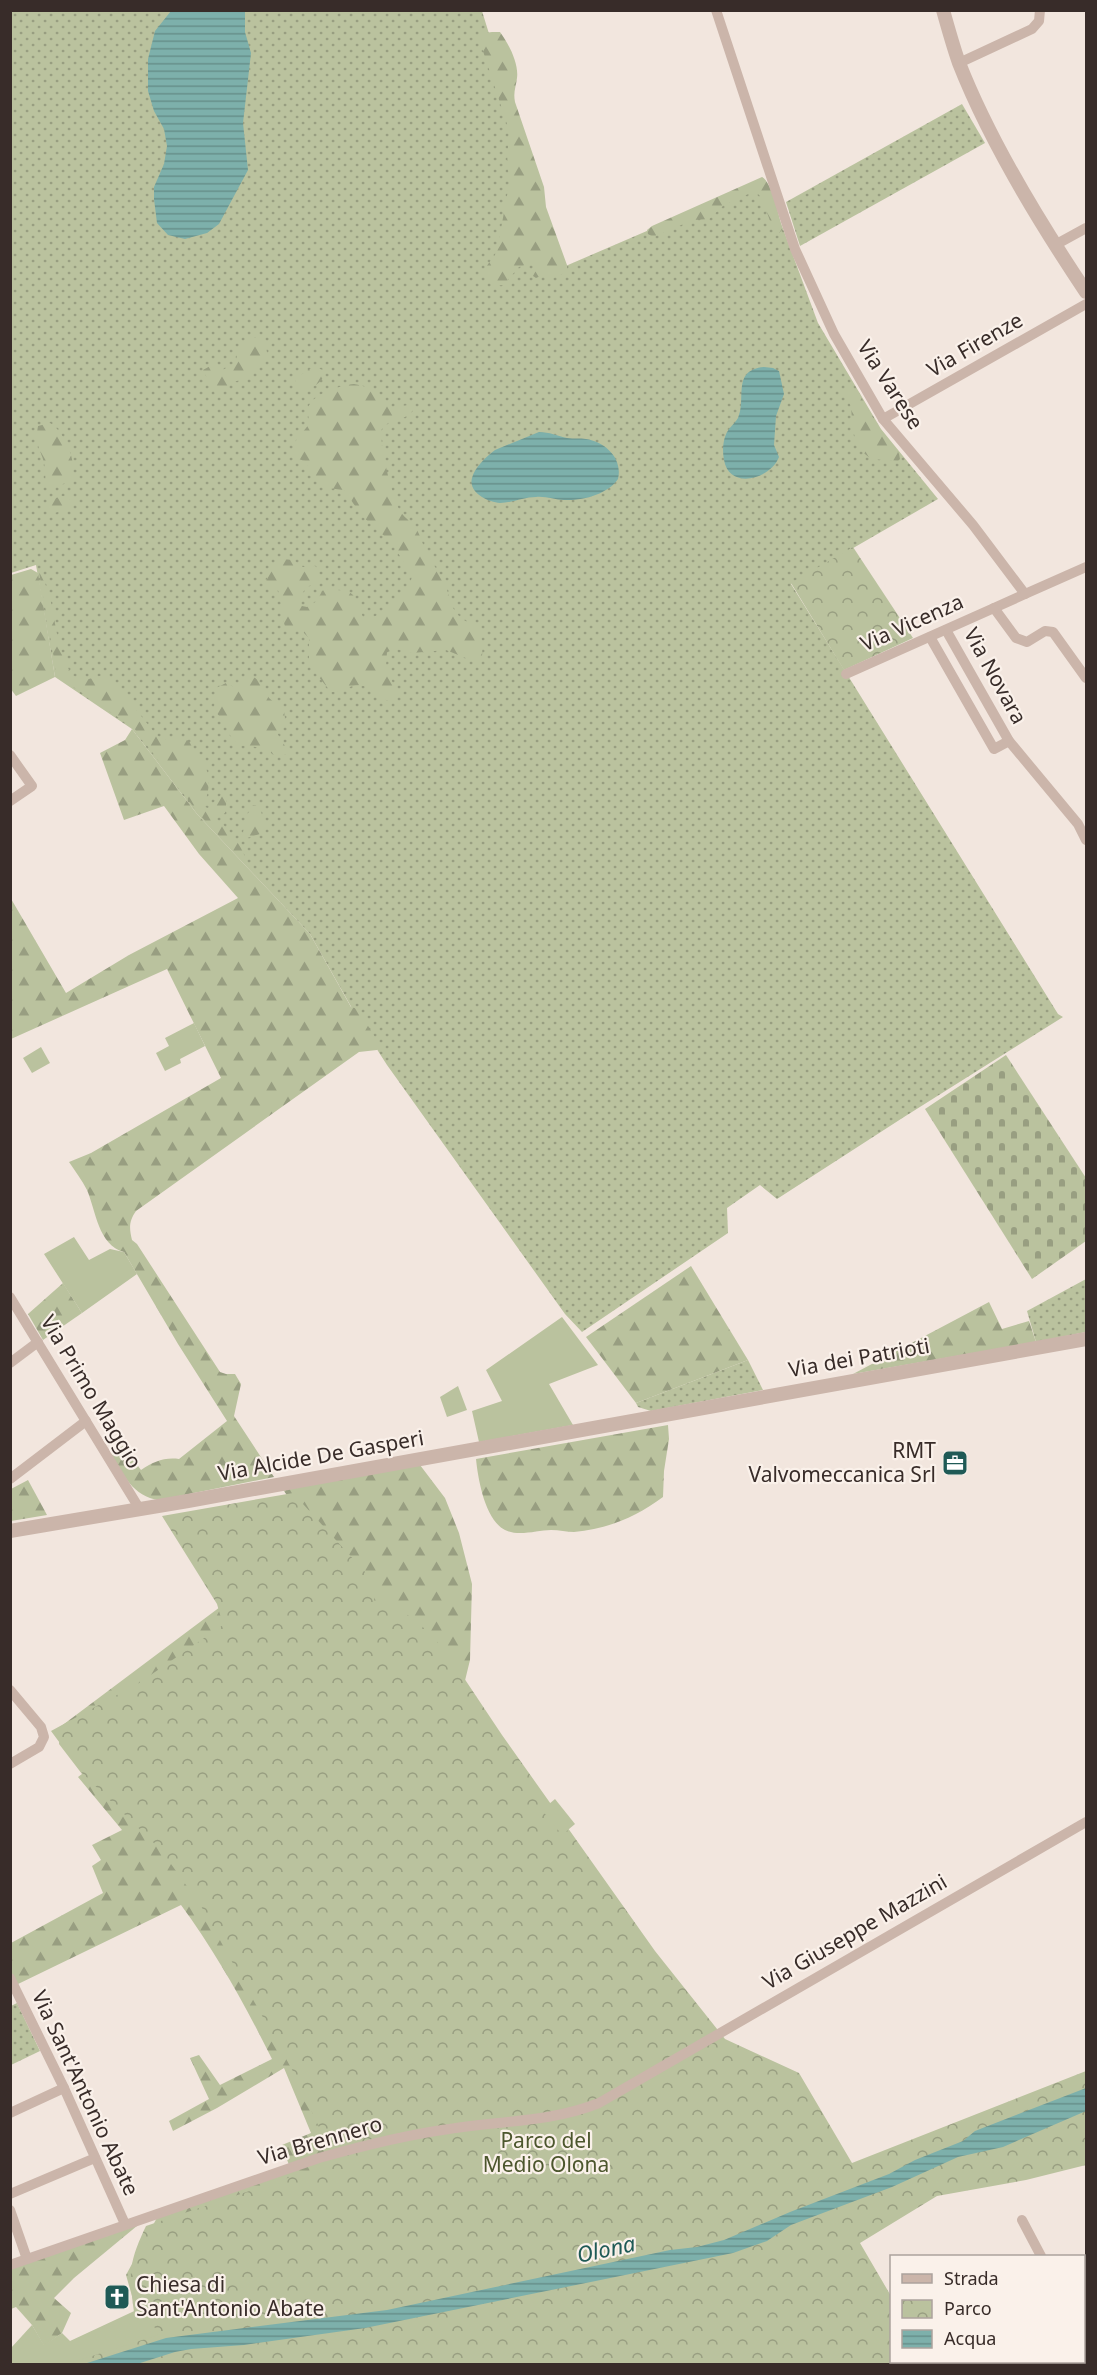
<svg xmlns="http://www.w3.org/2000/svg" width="1097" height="2375" font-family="'Noto Sans',sans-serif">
	<defs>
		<pattern id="grass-dots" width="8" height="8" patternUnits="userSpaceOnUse" patternTransform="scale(1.5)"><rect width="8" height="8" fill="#bac29e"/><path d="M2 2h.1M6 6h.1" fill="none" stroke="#989e81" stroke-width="1.8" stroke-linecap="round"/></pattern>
		<pattern id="forest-firs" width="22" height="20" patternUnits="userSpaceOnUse" patternTransform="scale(1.5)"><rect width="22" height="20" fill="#bac29e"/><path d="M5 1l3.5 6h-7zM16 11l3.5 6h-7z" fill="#989e81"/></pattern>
		<pattern id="cemetery-stones" width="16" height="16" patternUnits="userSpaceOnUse" patternTransform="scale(1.5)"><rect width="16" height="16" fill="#bac29e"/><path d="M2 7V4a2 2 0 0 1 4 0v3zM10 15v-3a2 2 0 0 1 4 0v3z" fill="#989e81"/></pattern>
		<pattern id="park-crowns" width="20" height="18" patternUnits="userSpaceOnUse" patternTransform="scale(1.5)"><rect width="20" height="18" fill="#bac29e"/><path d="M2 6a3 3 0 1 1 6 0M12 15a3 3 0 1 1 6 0" fill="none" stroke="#989e81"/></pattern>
		<pattern id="water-rules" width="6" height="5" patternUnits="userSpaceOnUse" patternTransform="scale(1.5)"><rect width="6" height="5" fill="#7db0ab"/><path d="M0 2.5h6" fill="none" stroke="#678f8b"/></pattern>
	</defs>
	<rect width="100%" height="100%" fill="#f2e6de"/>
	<g fill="url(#grass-dots)">
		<path d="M10 11H482L561 268 765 180 818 323 881 429 938 499 791 584 1058 1014 1063 1017 904 1117 777 1199 760 1185 727 1208 728 1233 582 1332 565 1314 387 1065 362 1026 310 934 197 814 132 729 55 677 36 565 11 573Z"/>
		<path d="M962 104 985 143 800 246 786 202Z"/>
		<path d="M1086 1279V1332L1036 1342 1027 1311Z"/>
		<path d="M748 1360 763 1390 651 1411 638 1407 636 1403Z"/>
		<path d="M17 2003 40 2051 11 2065V2006Z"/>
	</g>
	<g fill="url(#forest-firs)">
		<path d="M492 32H500C509 44 519 64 517 78 516 87 513 92 515 102L544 187 546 207 567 265V272L553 278 543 275 536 278 533 276 535 266 532 263 519 267 503 285C493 286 487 283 483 274 486 264 493 260 497 251L510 179 507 165 509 130 482 48 481 38 484 33Z"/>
		<path d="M762 177C772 182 780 218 782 230L779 233 774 231 761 197 755 191 724 205 709 219 693 220 653 237 648 234 647 230 652 226Z"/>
		<path d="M252 338H260C265 344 268 350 267 358 258 370 246 381 231 382L225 391 220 394 215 393 203 370 212 365 221 371 236 362C238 349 238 342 252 338Z"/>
		<path d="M314 367 323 370 325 375C321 383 308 392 299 389L296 385 295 378Z"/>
		<path d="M354 384C372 387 380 394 392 407L410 405 413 410C405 423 387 417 381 431 381 450 391 494 400 511 405 519 414 523 418 532 422 540 424 549 429 557 434 566 441 575 445 584 448 591 449 599 452 606 465 632 485 615 482 657L473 661 446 650 412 653 397 649 387 652 386 666 398 696C385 707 379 694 369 688 354 680 345 692 331 692L309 665V638L300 629 287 630C280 619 283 599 277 588L268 586 265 583 272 568 282 559 293 560 303 567 315 566 319 569V580L306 588 299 598 302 606 307 607 317 601 322 591 326 589 348 591 353 595 363 617C386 621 391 596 409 588L412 576 392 543 362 516 344 490C319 488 316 483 305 461L292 457 294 443 310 423C309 419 307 413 308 409 310 394 342 385 354 384Z"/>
		<path d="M851 388 860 395 876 423 899 454 900 459 898 461 871 459 859 449 853 431 851 407 845 391Z"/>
		<path d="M50 423C64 431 79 464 71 480L59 486 48 487C44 481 46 475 45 468 43 451 34 448 38 426Z"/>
		<path d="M63 496 71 500 73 510 62 511 50 514 48 509V500Z"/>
		<path d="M31 569 38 573 55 677 16 696 10 688 11 575Z"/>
		<path d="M39 572C43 579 47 587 49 594 56 621 57 653 73 676L85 680 108 674 157 736 170 741 180 737 189 741 199 761C212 767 210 792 204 804L205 807 208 808 221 795 227 798 225 813 217 818V820C226 824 249 855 246 865L198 813 134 728 57 676Z"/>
		<path d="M252 676 258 680 269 698 284 711 285 718 279 727 277 733 290 754 274 755 264 748 238 745 229 734 226 724 214 710 216 688 226 683 234 687 247 677Z"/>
		<path d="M132 729 197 814 310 934 351 1007 358 1009 380 1046 377 1050 359 1052 136 1211C129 1221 129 1228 132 1240L137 1244 220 1372 226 1374H235L241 1384 234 1416 274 1477 159 1500C133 1497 123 1474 110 1453L123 1446 141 1470C153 1462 164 1457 179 1459L227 1421 178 1344 124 1252C98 1245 96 1211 87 1190 82 1180 75 1171 69 1162L91 1153 221 1078 167 969 11 1039 10 897 66 993 129 955 238 898 199 854 164 806 124 820 100 753 125 740Z"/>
		<path d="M253 805 260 807 265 827 260 834 247 838 243 832 247 815Z"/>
		<path d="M691 1266 748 1360 636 1403 586 1337Z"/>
		<path d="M63 1283 82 1313 43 1340 28 1314Z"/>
		<path d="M989 1302 1002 1329 1029 1321 1036 1342 853 1374Z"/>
		<path d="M668 1425 669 1439 664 1471 663 1497C636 1517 608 1529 574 1532 567 1532 559 1530 551 1530 537 1530 519 1537 505 1530 485 1520 478 1479 476 1459Z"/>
		<path d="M420 1465 445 1498 459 1533 472 1584 470 1660 461 1697 194 1866 362 2146 136 2310 126 2275 159 2214 290 2168 282 2145 311 2133 284 2068 217 2108 173 2131 169 2121 209 2099 190 2058 199 2055 220 2085 272 2059C245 2005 217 1954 181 1905L16 1985 11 1972V1943L103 1893 92 1866 101 1860 92 1845 122 1830 78 1777 82 1774 59 1744 60 1727 316 1535 281 1487Z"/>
		<path d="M28 1480 47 1515 11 1521V1489Z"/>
		<path d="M149 2216 74 2278 54 2298 71 2313 62 2333 44 2346 32 2325 16 2307 11 2309 10 2266Z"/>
	</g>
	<path fill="url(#cemetery-stones)" d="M1006 1055 1086 1178V1241L1032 1279 925 1109Z"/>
	<g fill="url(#park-crowns)">
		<path d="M853 547 913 638 844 670 791 583Z"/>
		<path d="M293 1493 376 1584 374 1601 399 1610 416 1620 446 1651 502 1735 655 1951 725 2039 799 2073 852 2163 1086 2071V2165L1026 2180 937 2196 860 2243 891 2296 892 2362H930L932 2364H11L135 2319C129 2276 127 2266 146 2226L335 2162 295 2075 201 1906 161 1850 82 1773 51 1731 139 1683 223 1625 217 1604 162 1516Z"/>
		<path d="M1086 2306V2364H990L995 2362H1084V2308Z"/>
	</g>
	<g fill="#bac29e">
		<path d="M194 1023 205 1046 180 1059 181 1063 165 1071 156 1053 169 1046 165 1038Z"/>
		<path d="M41 1047 50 1063 32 1073 23 1058Z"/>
		<path d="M74 1237 89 1260 110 1249 124 1252 137 1274 82 1313 44 1254Z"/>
		<path d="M562 1317 598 1365 549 1384 573 1425 479 1442 472 1411 502 1401 486 1370Z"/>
		<path d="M458 1386 467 1410 447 1417 440 1397Z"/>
		<path d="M555 1799 575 1824 562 1835 542 1810Z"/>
		<path d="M145 2306 158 2335 67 2364H11V2348L32 2325 44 2345 62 2333 70 2341Z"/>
	</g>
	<g fill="url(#water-rules)">
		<path d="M171 11H245V32L251 53 243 123 248 170 219 224 207 233 185 239 168 235 157 223 154 199V187L164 164 167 146 164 129 154 111 148 91V59L155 31Z"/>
		<path d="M764 367 773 368 779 371 784 394 776 416 774 445 779 457C770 480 729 490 724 460 722 450 723 437 729 429 732 425 736 422 738 418 747 399 731 370 764 367Z"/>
		<path d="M539 432C549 432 558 436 567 438 574 439 580 438 586 439 605 442 623 458 618 479 608 494 583 501 564 500 555 500 546 496 536 497 524 497 512 503 500 503 488 502 468 493 472 478 474 468 487 456 495 450Z"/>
		<path d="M1086 2088V2111L1003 2147 958 2157 892 2187 791 2225 767 2241 733 2253 365 2328 244 2345 191 2349 175 2352 137 2364H84L166 2338 387 2310 670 2250 697 2247 724 2240 790 2212 889 2174 915 2160 963 2141 975 2131Z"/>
	</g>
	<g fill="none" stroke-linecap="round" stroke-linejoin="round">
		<g stroke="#cbb5aa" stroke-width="10">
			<path d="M716 10 795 249 834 334 883 419 973 525 1025 594 994 608 1016 638 1027 642 1045 631 1053 632 1086 678"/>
			<path d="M959 63 1032 29 1039 21 1040 10"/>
			<path d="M1055 245 1086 228"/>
			<path d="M883 419 1086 304"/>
			<path d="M1025 594 1086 567"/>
			<path d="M946 630 1009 741 1078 824 1086 840"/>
			<path d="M930 637 994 749 1009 741"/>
			<path d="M846 674 994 608"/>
			<path d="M10 755 32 786 10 801"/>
			<path d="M10 1297 139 1508"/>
			<path d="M10 1363 38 1342"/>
			<path d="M10 1479 86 1421"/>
			<path d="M10 1690 41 1727 44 1737 39 1747 10 1764"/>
			<path d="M10 1978 64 2088 125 2224"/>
			<path d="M10 2113 64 2088"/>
			<path d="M10 2194 95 2158"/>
			<path d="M10 2210 27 2259"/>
			<path d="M1022 2220 1041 2256"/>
			<path d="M10 2265 319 2158C362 2146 405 2135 449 2129 499 2121 552 2122 599 2103L1086 1822"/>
			<path d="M1084 2341 1086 2347"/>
		</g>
		<g stroke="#cbb5aa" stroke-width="14">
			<path d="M943 10C948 28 953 46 959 63 990 142 1039 222 1086 292"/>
			<path d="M10 1531 188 1501 1086 1339"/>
		</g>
	</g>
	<defs>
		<g id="office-square" transform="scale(1.35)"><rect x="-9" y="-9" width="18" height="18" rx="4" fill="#1f5a56" stroke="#faf1ea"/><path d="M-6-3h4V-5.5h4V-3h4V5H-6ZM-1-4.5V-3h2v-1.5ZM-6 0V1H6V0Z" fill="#fff"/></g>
		<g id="church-square" transform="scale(1.35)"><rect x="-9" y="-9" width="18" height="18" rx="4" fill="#1f5a56" stroke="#faf1ea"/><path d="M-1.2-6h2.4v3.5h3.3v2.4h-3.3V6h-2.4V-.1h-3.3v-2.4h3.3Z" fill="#fff"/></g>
	</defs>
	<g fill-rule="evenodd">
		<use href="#office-square" x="955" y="1463"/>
		<use href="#church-square" x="117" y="2297"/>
	</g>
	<g text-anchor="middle" stroke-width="4.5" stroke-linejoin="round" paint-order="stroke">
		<g font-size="21" fill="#382c29" stroke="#faf1ea">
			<text transform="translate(975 345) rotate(-30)" y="7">Via Firenze</text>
			<text transform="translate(890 385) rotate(57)" y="7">Via Varese</text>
			<text transform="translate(912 623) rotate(-24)" y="7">Via Vicenza</text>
			<text transform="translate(995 676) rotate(61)" y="7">Via Novara</text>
			<text transform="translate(859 1358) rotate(-10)" y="7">Via dei Patrioti</text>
			<text transform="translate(91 1392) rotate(59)" y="7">Via Primo Maggio</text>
			<text transform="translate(321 1456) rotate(-10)" y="7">Via Alcide De Gasperi</text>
			<text transform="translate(855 1932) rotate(-30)" y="7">Via Giuseppe Mazzini</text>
			<text transform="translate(85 2093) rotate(65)" y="7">Via Sant'Antonio Abate</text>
			<text transform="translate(320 2141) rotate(-16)" y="7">Via Brennero</text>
		</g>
		<g font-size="21" fill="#382c29" stroke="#faf1ea" text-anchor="end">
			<text x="936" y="1458">RMT<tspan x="936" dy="24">Valvomeccanica Srl</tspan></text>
			<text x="136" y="2292" text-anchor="start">Chiesa di<tspan x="136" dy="24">Sant'Antonio Abate</tspan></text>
		</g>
		<g font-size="21" fill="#4c562d" stroke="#faf1ea">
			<text x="546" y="2148">Parco del<tspan x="546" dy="24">Medio Olona</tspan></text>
		</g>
		<g font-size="22" font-style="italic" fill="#1f5a56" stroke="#faf1ea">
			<text transform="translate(606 2249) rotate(-12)" y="8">Olona</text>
		</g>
	</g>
	<rect width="1097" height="2375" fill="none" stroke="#382c29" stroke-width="24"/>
	<rect x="890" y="2255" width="195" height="108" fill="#faf1ea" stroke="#aca29d" stroke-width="1.5"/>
	<rect x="902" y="2274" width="30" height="9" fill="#cbb5aa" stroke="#aca29d" stroke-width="1.5"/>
	<text x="944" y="2285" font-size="18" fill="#382c29">Strada</text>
	<rect x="902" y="2300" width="30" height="18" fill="url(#park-crowns)" stroke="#aca29d" stroke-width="1.5"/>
	<text x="944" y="2315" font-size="18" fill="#382c29">Parco</text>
	<rect x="902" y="2330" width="30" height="18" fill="url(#water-rules)" stroke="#aca29d" stroke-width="1.5"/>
	<text x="944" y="2345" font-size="18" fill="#382c29">Acqua</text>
</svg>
